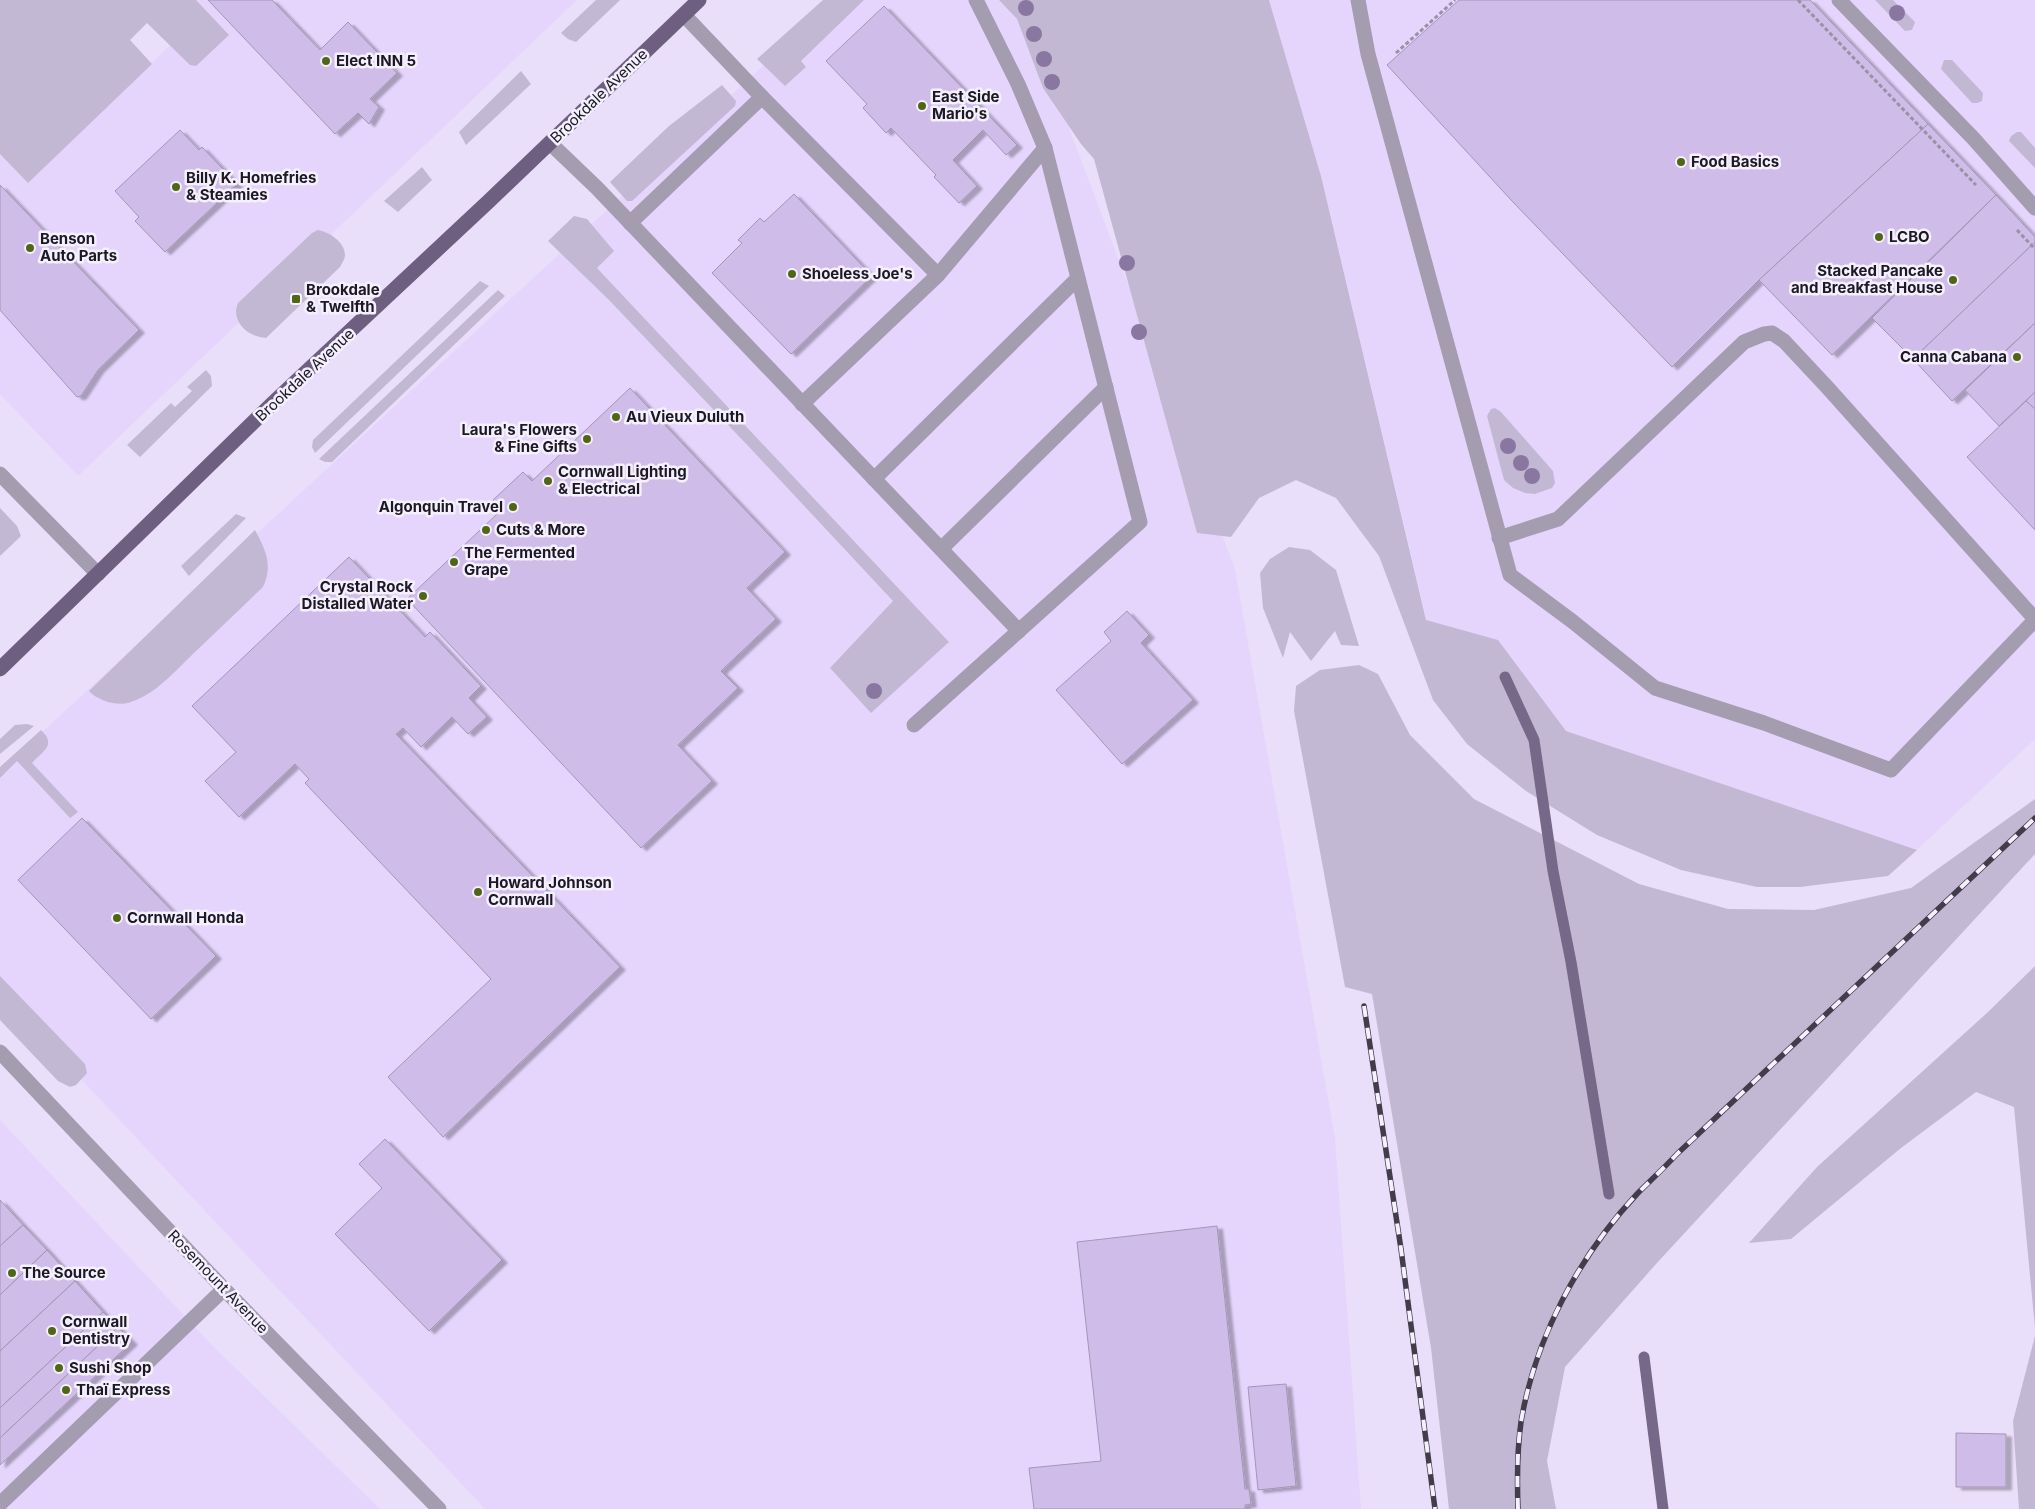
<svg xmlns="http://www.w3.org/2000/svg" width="2035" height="1509" font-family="Inter,sans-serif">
	<defs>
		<filter id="shadow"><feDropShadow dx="5.5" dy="3" stdDeviation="1" flood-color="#0004"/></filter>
	</defs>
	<rect width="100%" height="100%" fill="#eadffa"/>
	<g fill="#e5d5fd">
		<path d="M196 0H577L78 476 0 394V154L28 182 206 11Z"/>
		<path d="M834 0H1021L1235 569 1335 1138 1361 1509H485L0 993V771Z"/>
		<path d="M1269 0H2035V739L1917 850 1444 693 1321 176Z"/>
		<path d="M0 1120 213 1346 380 1509H0Z"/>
	</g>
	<g fill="#c3b8d4">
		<path d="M0 0H196L229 35 196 66 190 65 147 23 130 40 152 64 28 183 0 154Z"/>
		<path d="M596 0H620L576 42 568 39 561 33Z"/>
		<path d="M823 0H864L801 61 806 67 785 86 757 59Z"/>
		<path d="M999 0H1269L1321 176 1426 620 1498 640 1566 731 1917 850 1888 876 1800 887H1757L1681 870 1597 835 1526 791 1467 744 1433 700 1379 556 1336 498 1296 480 1259 498 1231 537 1197 533 1094 159 1081 144 1043 88 1017 19Z"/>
		<path d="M1875 0H1893L1915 22 1912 30 1905 31Z"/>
		<path d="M1944 60H1952L1983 93 1982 101 1977 103H1972L1941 69Z"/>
		<path d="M521 71 531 84 466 145 459 132Z"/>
		<path d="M722 85 736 101 735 106 632 201H627L610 182 669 126Z"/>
		<path d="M2017 132H2021L2035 148V168L2009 141 2011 136Z"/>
		<path d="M422 167 432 180 398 212 384 201Z"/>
		<path d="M574 216 587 219 614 251 597 268 949 642 871 713 830 668 893 601 751 449 608 299 548 241Z"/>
		<path d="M318 230C329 232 345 242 345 255 345 259 342 263 340 267L266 338C249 337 230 322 238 303L312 233Z"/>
		<path d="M480 281 489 286 315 453 312 447 313 440Z"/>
		<path d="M498 290 505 296 332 462H325L319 459Z"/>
		<path d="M206 370 211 376 212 386 140 457 127 445 171 403 175 407 192 391 187 387Z"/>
		<path d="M1495 408 1501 412 1553 471 1555 483 1552 488 1535 494 1525 493 1513 488 1504 480 1487 416 1491 409Z"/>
		<path d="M0 508 17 526 21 536 0 556Z"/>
		<path d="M236 514 246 518 189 576 181 566Z"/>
		<path d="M255 530C266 550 273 566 263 587 240 609 217 631 194 653 175 671 156 694 131 702 118 707 98 701 89 691Z"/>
		<path d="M1289 547 1310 550 1336 570 1359 646 1341 645 1335 631 1311 661 1290 632 1283 658 1263 608 1260 573 1270 559Z"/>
		<path d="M1359 665 1378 674 1410 735 1474 799 1639 884 1728 909 1814 910 1911 888 2035 799V854L1656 1264 1565 1367 1547 1461 1556 1509H1449L1431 1348 1372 994 1345 987 1294 711 1296 686 1320 670Z"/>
		<path d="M27 724 34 726 0 754V739L15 725Z"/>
		<path d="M41 730C57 745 43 751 32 763L78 812 70 818 17 761 0 778V767Z"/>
		<path d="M2035 966V1328L2014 1107 1976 1092 1901 1148 1791 1239 1749 1243 1817 1167 1988 1012Z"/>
		<path d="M0 976 85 1064 87 1073 76 1085 70 1087 58 1081 0 1020Z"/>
		<path d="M2035 1336V1509H2019L2013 1421Z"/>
	</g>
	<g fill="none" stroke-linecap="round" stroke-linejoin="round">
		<g stroke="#756889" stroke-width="11">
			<path d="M1505 677 1534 740 1553 871 1571 962 1609 1194"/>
			<path d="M1644 1357 1663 1509"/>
		</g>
	</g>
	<g fill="#cfbce9" stroke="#a396b5" filter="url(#shadow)">
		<path d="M208 0H272L320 50 348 22 397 73 370 99 379 107 369 124 358 113 335 134Z"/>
		<path d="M1459 0H1810L1928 124 1759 280 1672 367 1512 201 1387 65Z"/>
		<path d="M884 6 1017 145 1006 155 983 130 953 160 977 186 959 203 934 177 936 175 891 128 886 133 863 108 867 104 826 61Z"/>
		<path d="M1928 124 1996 195 1832 355 1759 280Z"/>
		<path d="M180 130 199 150 202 147 237 184 165 252 135 221 139 217 115 191Z"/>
		<path d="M0 185 139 330 98 370 81 396 77 397 0 310Z"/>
		<path d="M794 194 872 276 791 354 712 273 742 243 738 240 760 218 764 222Z"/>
		<path d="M1996 195 2035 237V242L1913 359 1872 318Z"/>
		<path d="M2035 242V323L1952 401 1913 359Z"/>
		<path d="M2035 323V392L1999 426 1965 390Z"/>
		<path d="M630 388 785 552 747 588 776 619 721 671 738 688 678 745 712 781 641 848 407 599 496 515 500 508 493 500 523 472 532 481Z"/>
		<path d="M2035 392V409L2026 401Z"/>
		<path d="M2026 401 2035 409V530L1967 457Z"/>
		<path d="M349 557 425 637 430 632 481 686 469 698 487 717 468 734 452 717 421 747 403 728 396 734 620 967 443 1137 388 1077 491 979 305 783 309 779 295 764 239 817 205 781 236 752 192 706Z"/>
		<path d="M1127 611 1149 635 1141 643 1193 700 1122 764 1056 690 1111 641 1104 632Z"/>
		<path d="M82 818 216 956 151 1019 18 880Z"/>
		<path d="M385 1139 502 1260 429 1331 335 1234 382 1188 359 1164Z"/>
		<path d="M0 1200 23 1225 0 1246Z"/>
		<path d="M23 1225 47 1250 0 1295V1246Z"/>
		<path d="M1217 1226 1245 1489H1249L1251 1504 1245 1505V1509H1034L1029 1468 1101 1461 1077 1242Z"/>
		<path d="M47 1250 75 1281 0 1351V1295Z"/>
		<path d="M75 1281 103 1312 0 1408V1351Z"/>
		<path d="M103 1312 118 1327 0 1438V1408Z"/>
		<path d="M118 1327 132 1342 0 1465V1438Z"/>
		<path d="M1286 1384 1296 1486 1258 1490 1248 1387Z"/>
		<path d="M1956 1433 2006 1434V1487H1956Z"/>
	</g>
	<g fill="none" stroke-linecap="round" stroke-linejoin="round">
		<g stroke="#9991a6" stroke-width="3" stroke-dasharray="4 2.5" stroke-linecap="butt">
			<path d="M1798 0 1976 185"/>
			<path d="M1396 53 1455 0"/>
			<path d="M2017 230 2035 249"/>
		</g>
		<g stroke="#a49caf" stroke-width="15">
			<path d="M1358 0 1368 54 1510 575 1572 621 1655 688 1764 723 1891 770 2035 620"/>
			<path d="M1839 0 1973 138 2035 208"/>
			<path d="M762 97 938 275 802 404"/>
			<path d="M550 143 597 188 1019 631"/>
			<path d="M630 223 762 97 684 15"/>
			<path d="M938 275 1045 148"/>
			<path d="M874 479 1078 278"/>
			<path d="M1499 538 1558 519 1744 342 1764 334 1772 333 1784 341 1827 387 2035 619"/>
			<path d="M941 549 1106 387"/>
			<path d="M914 725 1140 522 1045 148 1018 84 976 0"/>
			<path d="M0 1504 224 1289"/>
		</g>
		<g stroke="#a49caf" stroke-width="15">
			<path d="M0 474 98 574"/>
			<path d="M0 1052 224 1289 439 1509"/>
		</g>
		<path stroke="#6e5f81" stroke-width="15" d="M0 669 274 402 489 201 699 0"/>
		<g stroke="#423c4b" stroke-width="5.5">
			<g id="rail">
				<path d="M1364 1006 1401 1249 1435 1509"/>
				<path d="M1518 1509C1517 1480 1517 1450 1521 1422 1535 1338 1579 1256 1637 1194 1650 1181 1664 1168 1677 1154L2035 818"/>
			</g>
		</g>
		<use href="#rail" stroke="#f5f0fd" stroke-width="4" stroke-dasharray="11" stroke-linecap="butt"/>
	</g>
	<g fill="#8a77a1">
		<circle cx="1026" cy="8" r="8"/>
		<circle cx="1897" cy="13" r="8"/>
		<circle cx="1034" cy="34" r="8"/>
		<circle cx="1044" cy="59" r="8"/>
		<circle cx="1052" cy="82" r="8"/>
		<circle cx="1127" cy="263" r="8"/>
		<circle cx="1139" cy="332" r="8"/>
		<circle cx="1508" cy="446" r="8"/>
		<circle cx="1521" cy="463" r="8"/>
		<circle cx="1532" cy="476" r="8"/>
		<circle cx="874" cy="691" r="8"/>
	</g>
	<g fill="#506614" stroke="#f5f0fd" stroke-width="2">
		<circle cx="326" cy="61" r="5"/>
		<circle cx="922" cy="106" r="5"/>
		<circle cx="1681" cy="162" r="5"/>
		<circle cx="176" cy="187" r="5"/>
		<circle cx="1879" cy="237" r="5"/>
		<circle cx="30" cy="248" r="5"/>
		<circle cx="792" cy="274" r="5"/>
		<circle cx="1953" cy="280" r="5"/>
		<rect x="291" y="294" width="10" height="10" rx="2.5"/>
		<circle cx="2017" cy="357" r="5"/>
		<circle cx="616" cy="417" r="5"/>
		<circle cx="587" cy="439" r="5"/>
		<circle cx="548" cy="481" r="5"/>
		<circle cx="513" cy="507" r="5"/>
		<circle cx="486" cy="530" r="5"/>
		<circle cx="454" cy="562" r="5"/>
		<circle cx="423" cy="596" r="5"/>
		<circle cx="478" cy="892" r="5"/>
		<circle cx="117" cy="918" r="5"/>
		<circle cx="12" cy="1273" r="5"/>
		<circle cx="52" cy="1331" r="5"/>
		<circle cx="59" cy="1368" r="5"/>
		<circle cx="66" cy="1390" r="5"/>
	</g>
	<g text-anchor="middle" stroke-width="5" stroke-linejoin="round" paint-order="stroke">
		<g font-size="15" font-weight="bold" fill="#1d1824" stroke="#f5f0fd" text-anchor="start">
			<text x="336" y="66">Elect INN 5</text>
			<text x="932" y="102">East Side<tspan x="932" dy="17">Mario's</tspan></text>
			<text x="1691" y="167">Food Basics</text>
			<text x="186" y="183">Billy K. Homefries<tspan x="186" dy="17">&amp; Steamies</tspan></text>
			<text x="1889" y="242">LCBO</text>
			<text x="40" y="244">Benson<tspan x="40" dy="17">Auto Parts</tspan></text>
			<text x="1943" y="276" text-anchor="end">Stacked Pancake<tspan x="1943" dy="17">and Breakfast House</tspan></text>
			<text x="802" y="279">Shoeless Joe's</text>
			<text x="306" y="295">Brookdale<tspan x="306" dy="17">&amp; Twelfth</tspan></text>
			<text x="2007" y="362" text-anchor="end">Canna Cabana</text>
			<text x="626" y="422">Au Vieux Duluth</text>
			<text x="577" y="435" text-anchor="end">Laura's Flowers<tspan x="577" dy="17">&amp; Fine Gifts</tspan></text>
			<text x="558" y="477">Cornwall Lighting<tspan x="558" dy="17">&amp; Electrical</tspan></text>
			<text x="503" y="512" text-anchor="end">Algonquin Travel</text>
			<text x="496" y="535">Cuts &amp; More</text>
			<text x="464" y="558">The Fermented<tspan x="464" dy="17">Grape</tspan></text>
			<text x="413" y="592" text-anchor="end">Crystal Rock<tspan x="413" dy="17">Distalled Water</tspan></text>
			<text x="488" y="888">Howard Johnson<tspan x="488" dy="17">Cornwall</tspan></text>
			<text x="127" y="923">Cornwall Honda</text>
			<text x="22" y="1278">The Source</text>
			<text x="62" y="1327">Cornwall<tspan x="62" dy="17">Dentistry</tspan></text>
			<text x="69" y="1373">Sushi Shop</text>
			<text x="76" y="1395">Thaï Express</text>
		</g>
		<g font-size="15" fill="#1d1824" stroke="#f5f0fd">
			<text transform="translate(599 96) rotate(-44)" y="5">Brookdale Avenue</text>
			<text transform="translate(305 375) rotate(-43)" y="5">Brookdale Avenue</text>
			<text transform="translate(218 1282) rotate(46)" y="5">Rosemount Avenue</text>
		</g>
	</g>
</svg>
